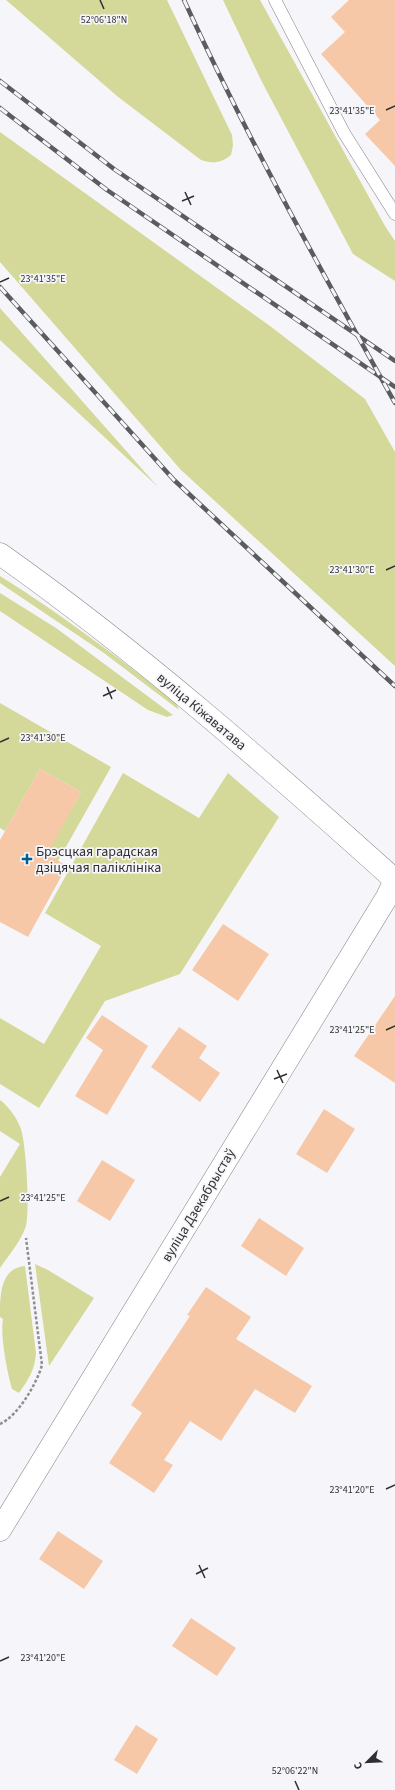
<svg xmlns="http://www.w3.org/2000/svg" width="395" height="1790" font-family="'Source Sans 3',sans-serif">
	<rect width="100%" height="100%" fill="#f6f6fa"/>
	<g fill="#d4d899">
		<path d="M6 0H167L232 135 233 145 231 155C221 163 214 164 201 160L117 96Z"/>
		<path d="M223 0H260L385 226 395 241V281L353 254 262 82Z"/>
		<path d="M0 132 270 326 365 399 395 452V666L181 470 0 262Z"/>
		<path d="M0 308 158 487 0 340Z"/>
		<path d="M0 576C61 614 119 658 176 703L179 710 104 653 0 583Z"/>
		<path d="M0 593 56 628 173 715 167 717 148 710 0 611Z"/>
		<path d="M0 703 111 767 58 861 46 854 81 792 40 769 5 831 0 828Z"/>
		<path d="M123 773 199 818 228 773 279 817 180 974 105 1001 39 1108 0 1084V1018L44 1044 101 946 45 913Z"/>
		<path d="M0 1100C9 1107 17 1118 21 1129 26 1144 30 1211 26 1226 21 1241 9 1255 0 1268V1177L20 1144 0 1131Z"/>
		<path d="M35 1264 48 1270 94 1298 49 1366Z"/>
		<path d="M25 1266 36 1353C35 1370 28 1380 19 1393L12 1389C7 1371 0 1335 3 1319L0 1317C0 1296 0 1268 25 1266Z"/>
	</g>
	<g fill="#f6c8a7">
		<path d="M349 0H395V166L365 134 380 120 321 54 345 32 331 17Z"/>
		<path d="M40 769 81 792 47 854 67 866 28 937 0 922V840Z"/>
		<path d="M223 924 269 954 238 1001 192 970Z"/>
		<path d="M395 996V1083L354 1056Z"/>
		<path d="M102 1015 148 1046 107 1115 75 1096 103 1050 86 1038Z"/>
		<path d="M179 1027 207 1046 199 1058 220 1073 200 1102 151 1067Z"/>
		<path d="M324 1109 355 1129 327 1173 296 1154Z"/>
		<path d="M102 1160 135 1180 110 1221 77 1201Z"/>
		<path d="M259 1218 304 1248 286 1276 241 1246Z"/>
		<path d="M206 1287 251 1317 236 1339 312 1386 295 1413 255 1389 221 1441 190 1421 164 1460 173 1465 154 1493 109 1463 142 1413 131 1405 190 1316 187 1315Z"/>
		<path d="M58 1531 103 1561 84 1589 39 1559Z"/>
		<path d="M191 1618 236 1648 217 1676 172 1646Z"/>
		<path d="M136 1725 158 1739 137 1774 114 1760Z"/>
	</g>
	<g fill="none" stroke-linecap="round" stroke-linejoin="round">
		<g stroke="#838387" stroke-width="13">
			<path id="service" d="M275 0 344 133 395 214"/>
		</g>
		<g stroke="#838387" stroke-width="23">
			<path id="minor" d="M0 1530 387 897 395 880"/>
		</g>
		<g stroke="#838387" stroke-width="23">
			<path id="secondary" d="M0 554C140 653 267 765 395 880"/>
		</g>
		<path stroke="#8e8f91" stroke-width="2.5" stroke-dasharray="3 2" stroke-linecap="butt" d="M0 1424C18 1416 37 1383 42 1365L26 1238"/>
		<use href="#service" stroke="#fff" stroke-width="12"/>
		<use href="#minor" stroke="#fff" stroke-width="22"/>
		<use href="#secondary" stroke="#fff" stroke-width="22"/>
		<g stroke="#5b5c5d" stroke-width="4.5">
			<g id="rail">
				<path d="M184 0C247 138 321 270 395 403"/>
				<path d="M0 81 114 169 395 361"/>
				<path d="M0 108 107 190 395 387"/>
				<path d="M0 287 174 480 395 686"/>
			</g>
		</g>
		<use href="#rail" stroke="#f6f6fa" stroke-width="3" stroke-dasharray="9" stroke-linecap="butt"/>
	</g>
	<path fill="none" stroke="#2f3031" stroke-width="1.5" d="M100 0 104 9M386 110 395 106M185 192 191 205M182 201 194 196M0 282 9 278M386 570 395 566M107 687 112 699M103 696 116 690M0 742 9 738M386 1030 395 1026M277 1070 283 1083M274 1079 287 1074M0 1201 9 1197M386 1489 395 1485M199 1565 205 1578M196 1574 208 1568M0 1661 9 1657M295 1781 299 1790"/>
	<path fill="#005e8e" stroke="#f6f6fa" stroke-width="1.5" d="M25 853h4v4h4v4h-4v4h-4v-4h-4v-4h4z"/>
	<g text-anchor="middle" stroke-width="3.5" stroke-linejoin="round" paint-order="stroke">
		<g font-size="14" fill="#2f3031" stroke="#f6f6fa">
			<text transform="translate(202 711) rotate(40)" y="5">вуліца Кіжаватава</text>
			<text transform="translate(198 1205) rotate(-59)" y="5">вуліца Дзекабрыстаў</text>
		</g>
		<g font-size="14" fill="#2f3031" stroke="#f6f6fa" text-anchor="start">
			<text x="36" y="856">Брэсцкая гарадская<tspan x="36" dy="16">дзіцячая паліклініка</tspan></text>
		</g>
	</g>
	<g font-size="10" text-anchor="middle" fill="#2f3031" stroke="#f6f6fa" stroke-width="3.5" stroke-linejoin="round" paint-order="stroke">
		<text x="104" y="23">52°06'18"N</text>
		<text x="352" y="114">23°41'35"E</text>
		<text x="43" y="282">23°41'35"E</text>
		<text x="352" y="573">23°41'30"E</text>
		<text x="43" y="741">23°41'30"E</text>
		<text x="352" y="1033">23°41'25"E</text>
		<text x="43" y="1201">23°41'25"E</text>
		<text x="352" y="1493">23°41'20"E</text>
		<text x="43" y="1661">23°41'20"E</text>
		<text x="295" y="1774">52°06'22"N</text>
	</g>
	<g transform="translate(367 1762) rotate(246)" stroke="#f6f6fa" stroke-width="3" paint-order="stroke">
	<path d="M0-3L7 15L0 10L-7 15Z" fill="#2f3031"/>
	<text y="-6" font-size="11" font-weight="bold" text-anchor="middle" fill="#2f3031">С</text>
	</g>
</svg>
